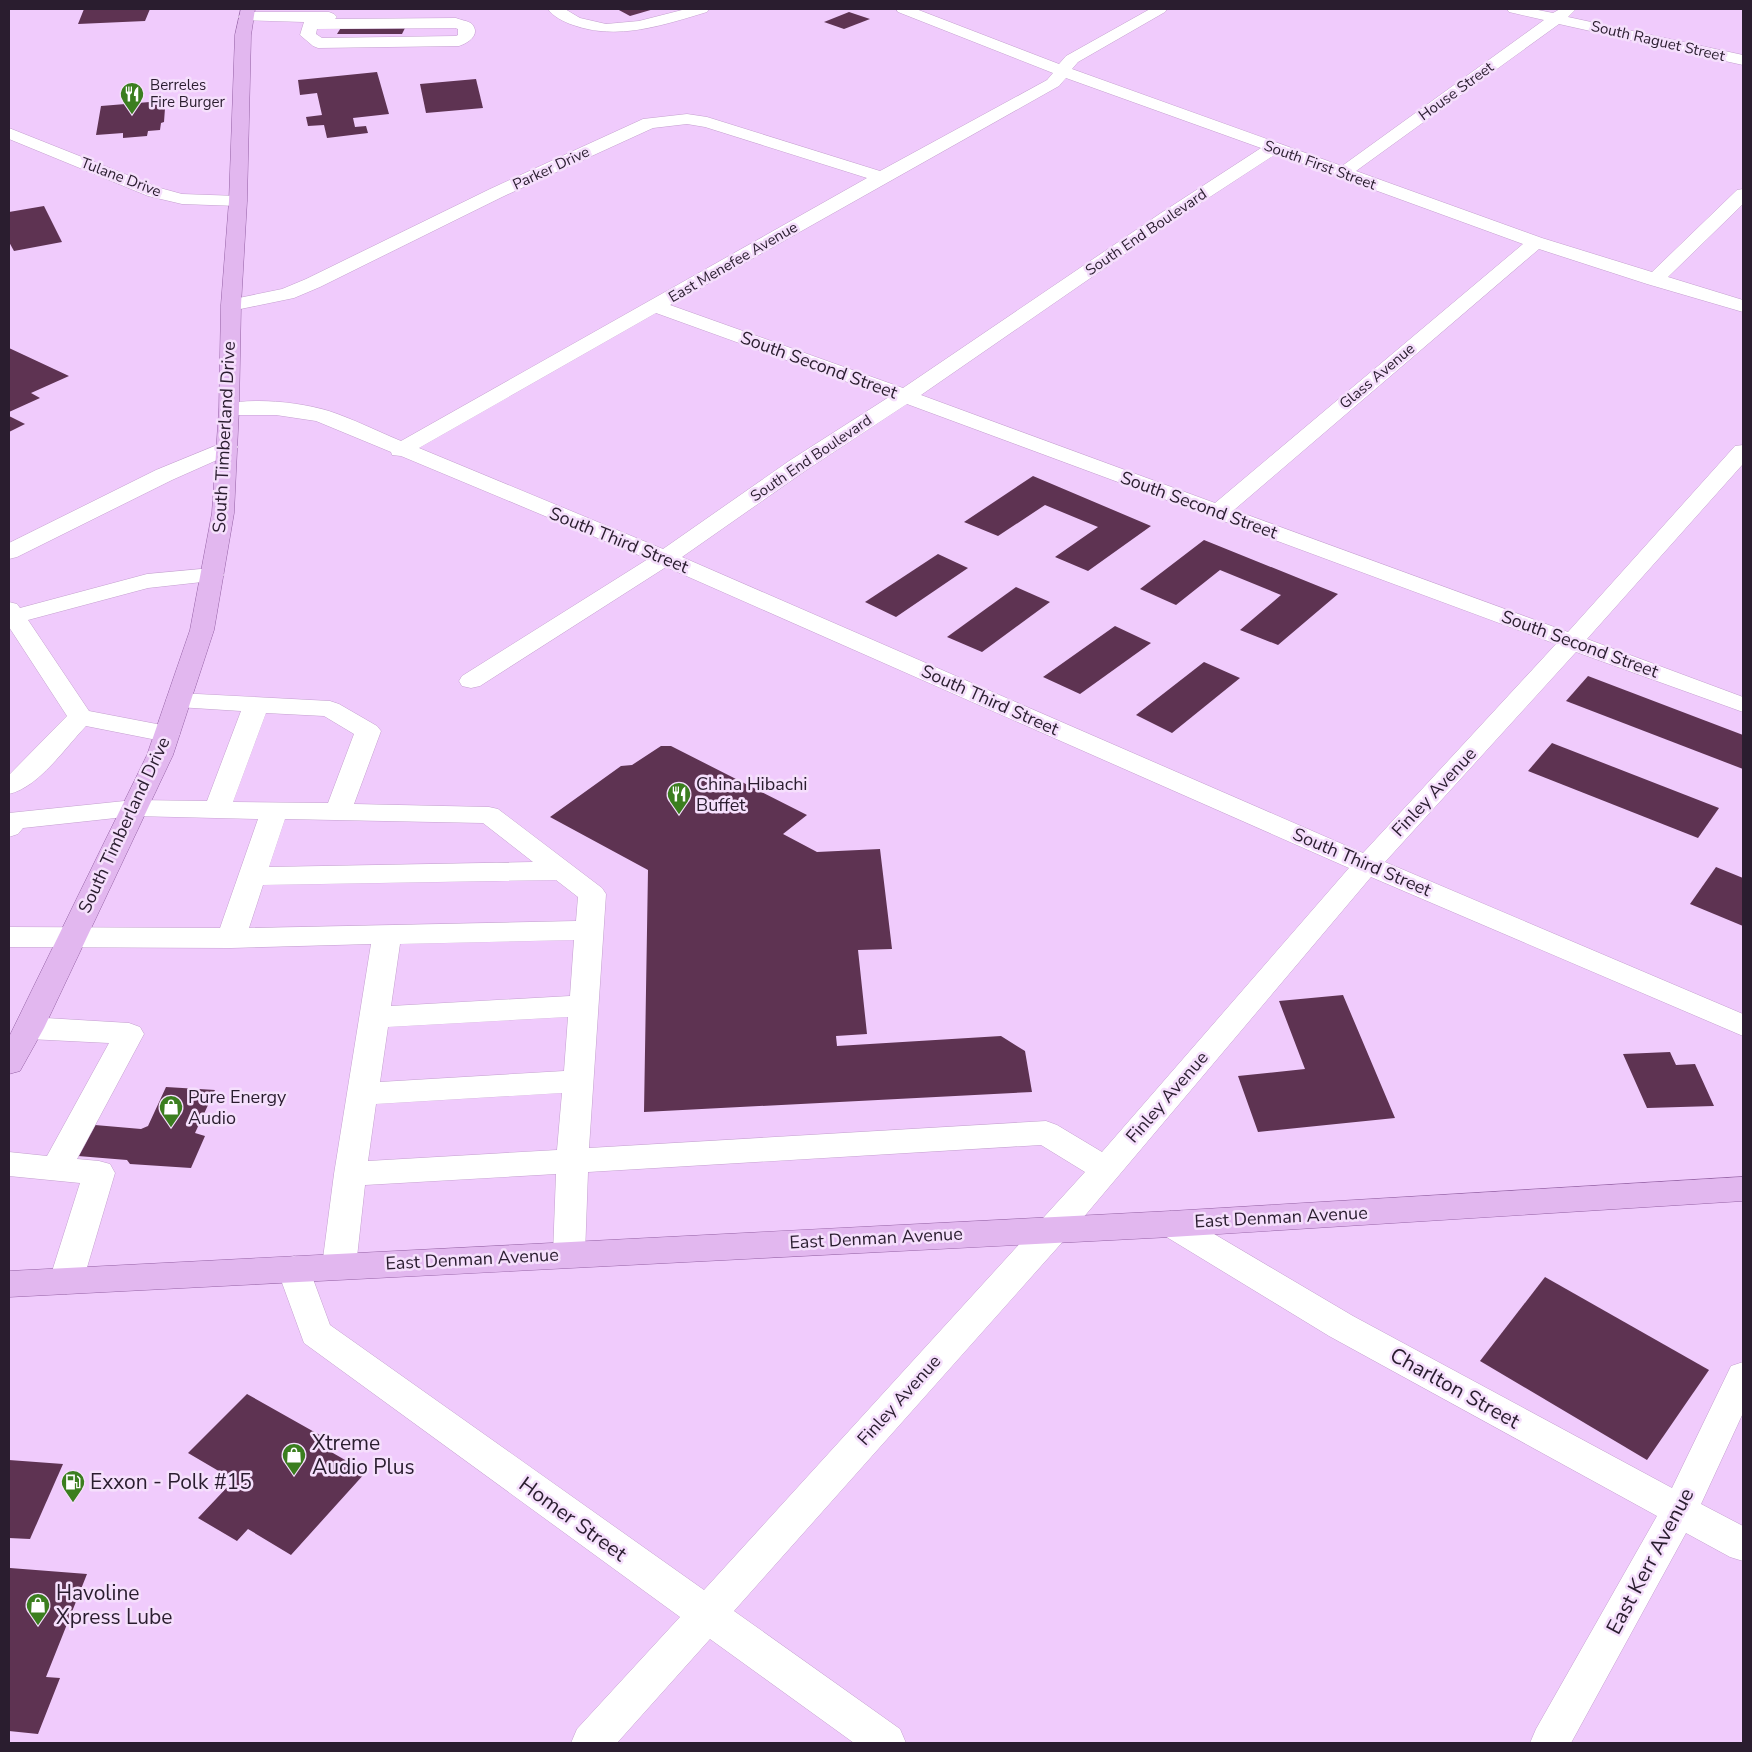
<svg xmlns="http://www.w3.org/2000/svg" width="1752" height="1752" font-family="'Nunito Sans',sans-serif">
	<rect width="100%" height="100%" fill="#f0cbfc"/>
	<g fill="#5e3352">
		<path d="M84 9H150L145 21 78 24Z"/>
		<path d="M617 9H654L630 16Z"/>
		<path d="M849 12 870 19 844 29 824 22Z"/>
		<path d="M342 26H406L402 34H337Z"/>
		<path d="M377 72 389 114 353 118 355 127 366 126 368 133 327 138 324 125 308 126 306 117 322 115 317 93 300 95 298 80Z"/>
		<path d="M476 79 483 108 426 113 420 84Z"/>
		<path d="M162 101V109L165 108 164 122 161 123 160 130 148 131 147 136 123 138V133L96 135 101 106Z"/>
		<path d="M44 206 62 242 14 251 9 242V212Z"/>
		<path d="M9 348 69 376 31 393 40 398 9 412Z"/>
		<path d="M9 416 25 424 9 432Z"/>
		<path d="M1033 476 1151 526 1088 571 1055 557 1098 527 1045 505 998 536 964 522Z"/>
		<path d="M1204 540 1338 594 1278 645 1240 630 1281 595 1220 570 1176 605 1140 589Z"/>
		<path d="M938 554 968 568 896 617 865 602Z"/>
		<path d="M1016 587 1050 602 982 652 947 637Z"/>
		<path d="M1115 626 1151 643 1080 694 1043 677Z"/>
		<path d="M1204 662 1240 678 1172 733 1136 715Z"/>
		<path d="M1588 676 1743 735V769L1566 701Z"/>
		<path d="M1552 743 1719 808 1698 838 1528 771Z"/>
		<path d="M661 746H671L807 815 783 834 817 852 880 849 892 949 858 950 867 1034 836 1036 837 1046 1001 1036 1025 1051 1032 1092 644 1112 648 870 550 817 621 766 632 765Z"/>
		<path d="M1716 867 1743 878V926L1690 904Z"/>
		<path d="M1343 995 1395 1118 1258 1132 1238 1076 1305 1069 1279 1001Z"/>
		<path d="M1670 1052 1676 1065 1695 1064 1714 1106 1647 1108 1623 1054Z"/>
		<path d="M166 1087 215 1090 195 1133 205 1136 191 1168 130 1164 127 1160 78 1156 95 1125 141 1129 148 1126Z"/>
		<path d="M1545 1277 1709 1370 1647 1460 1480 1361Z"/>
		<path d="M247 1394 325 1438 319 1445 366 1472 291 1555 248 1529 237 1541 198 1518 234 1480 188 1453Z"/>
		<path d="M9 1460 63 1464 30 1539 9 1538Z"/>
		<path d="M10 1568 87 1574 46 1677 60 1678 38 1734 9 1731Z"/>
	</g>
	<g fill="none" stroke-linecap="round" stroke-linejoin="round">
		<g stroke="#c4a0cf" stroke-width="1">
			<g id="minor">
				<path d="M548 9H565L580 18 606 24 639 21 686 9H709L707 12C663 25 618 41 573 25 564 22 552 16 548 9Z"/>
				<path d="M896 9H916L1059 64 1066 56 1150 9H1167L1165 12 1078 62 1072 69 1342 166 1544 20 1509 12 1507 9H1533L1553 13 1560 9H1576L1568 17 1743 55V65L1559 24 1356 171 1542 238 1652 272 1737 190 1743 189V204L1668 277 1743 300V312L1647 284 1539 249 1234 510 1568 632 1735 446 1743 445V464L1587 639 1743 697V712L1576 652 1385 862 1743 1014V1036L1371 877 1066 1238 734 1611 900 1729 906 1743H854L710 1639 617 1743H571L577 1729 680 1617 304 1343 277 1269 282 1260 294 1256 306 1260 330 1325 704 1590 1085 1172 1041 1145 588 1172 585 1254 581 1263 569 1267 557 1263 553 1254 556 1174 365 1185 356 1266 351 1275 339 1279 327 1275 322 1266 334 1174 371 944 231 948 9 947V927L220 928 258 819 134 816 23 828 18 834 9 837V813L134 800 207 801 241 711 178 707 169 705 166 700 169 695 178 693 330 701 339 704 377 726 381 731 354 804 489 807 498 809 602 888 606 894 589 1148 1046 1121 1057 1125 1102 1152 1349 868 666 567 480 686 471 688 462 686 459 681 462 676 648 559 401 456 392 455 391 452 316 421 276 415H229L222 413 219 409 222 405C252 397 299 402 329 411 353 419 377 431 401 441L867 178 705 127 687 124 653 128 502 197 320 287 294 298 231 311 224 309 221 305 224 301 282 289 306 279 490 189 643 119 687 114 707 117 880 171 1047 80 1053 73 898 12ZM1066 78 1261 148 1161 213 903 388 670 305 1059 86ZM1276 154 1523 244 1215 503 921 395 1173 221ZM656 313 889 397 789 461 663 549 419 448ZM907 404 1556 644 1363 853 682 557 805 471ZM266 713 324 716 354 734 328 803 233 802ZM285 819 483 823 533 862 269 867ZM556 880 578 897 576 921 249 928 263 885ZM574 940 570 996 391 1006 400 944ZM568 1017 564 1071 380 1082 388 1027ZM562 1093 557 1150 368 1161 376 1104Z"/>
				<path d="M246 12H329L334 14 337 17 335 19 456 18C460 20 469 21 472 24 481 35 468 43 459 46L318 48 313 46 300 35 304 22 241 20 238 17 241 14ZM455 28 458 29V35L456 36 322 38 316 34 317 29Z"/>
				<path d="M9 128 160 188 182 194 238 196 244 197 247 201 244 205 238 206 182 204 148 196 9 139Z"/>
				<path d="M227 441 235 442 238 447 235 452 172 480 17 557 9 559V543L156 470Z"/>
				<path d="M212 568 220 570 224 575 220 580 148 588 28 620 89 711 167 726 176 729 180 734 176 739 167 742 86 726C65 748 39 787 9 794V775L67 716 9 627V602L17 604 20 608 147 574Z"/>
				<path d="M29 1017 129 1023 140 1027 144 1034 77 1159 99 1161 110 1164 115 1173 83 1281 78 1290 66 1294 54 1290 49 1281 80 1183 9 1176V1152L47 1156 109 1043 29 1039 19 1035 14 1028 19 1021Z"/>
				<path d="M1171 1211 1182 1215 1353 1316 1672 1488 1731 1366 1743 1362V1413L1701 1504 1743 1526V1561L1730 1557 1686 1533 1571 1743H1530L1536 1729 1657 1516 1329 1336 1160 1233 1155 1224 1160 1215Z"/>
			</g>
		</g>
		<g stroke="#9562a5" stroke-width="1">
			<g id="major">
				<path d="M241 9H255L251 35 247 201 241 305 239 409 234 513 214 630 173 755 44 1028 20 1071 9 1074V1037L147 755 190 630 212 513 219 409 221 305 229 201 235 35Z"/>
				<path d="M1743 1177V1201L1171 1237 9 1297V1271L1171 1211Z"/>
			</g>
		</g>
		<use href="#minor" fill="#fff" fill-rule="evenodd"/>
		<use href="#major" fill="#e2b7ef" fill-rule="evenodd"/>
	</g>
	<defs>
		<g id="restaurant-pin" transform="scale(1.25)"><path d="M0 17L-7.5 6A9.5 9.5 0 1 1 7.5 6Z" fill="#3b7e1f" stroke="#f5dffc"/><path d="M-5-6h1v4h1v-4h1v4h1v-4h1v5L-1.5 .5V6h-2V.5L-5-1ZM5-6V6H3V1.5H1.5Q1.5-4 5-6Z" fill="#fff"/></g>
		<g id="shop-pin" transform="scale(1.25)"><path d="M0 17L-7.5 6A9.5 9.5 0 1 1 7.5 6Z" fill="#3b7e1f" stroke="#f5dffc"/><path d="M-5-2.5h2.3a2.7 3.5 0 0 1 5.4 0H5L5.5 6h-11ZM-1.5-2.5h3a1.5 2.3 0 0 0-3 0Z" fill="#fff"/></g>
		<g id="fuel-pin" transform="scale(1.25)"><path d="M0 17L-7.5 6A9.5 9.5 0 1 1 7.5 6Z" fill="#3b7e1f" stroke="#f5dffc"/><path d="M-5.5-6h7V0h2V4h1.3V-2.5L3-4.5l.8-.8L6-3V5H2.5V1h-1V6h-7ZM-4.2-4.7v3.2H.2V-4.7Z" fill="#fff"/></g>
	</defs>
	<g fill-rule="evenodd">
		<use href="#restaurant-pin" x="132" y="94"/>
		<use href="#restaurant-pin" x="679" y="794"/>
		<use href="#shop-pin" x="171" y="1107"/>
		<use href="#shop-pin" x="294" y="1455"/>
		<use href="#fuel-pin" x="73" y="1482"/>
		<use href="#shop-pin" x="38" y="1605"/>
	</g>
	<g text-anchor="middle" stroke-width="5" stroke-linejoin="round" paint-order="stroke">
		<g font-size="15" fill="#2a1d2f" stroke="#f5dffc">
			<text transform="translate(1658 41) rotate(13)" y="5">South Raguet Street</text>
			<text transform="translate(1456 91) rotate(-36)" y="5">House Street</text>
			<text transform="translate(1320 165) rotate(20)" y="5">South First Street</text>
			<text transform="translate(551 168) rotate(-25)" y="5">Parker Drive</text>
			<text transform="translate(121 177) rotate(21)" y="5">Tulane Drive</text>
			<text transform="translate(1146 232) rotate(-34)" y="5">South End Boulevard</text>
			<text transform="translate(733 262) rotate(-30)" y="5">East Menefee Avenue</text>
			<text transform="translate(1377 376) rotate(-40)" y="5">Glass Avenue</text>
			<text transform="translate(811 458) rotate(-34)" y="5">South End Boulevard</text>
		</g>
		<g font-size="15" fill="#2a1d2f" stroke="#f5dffc" text-anchor="start">
			<text x="150" y="90">Berreles<tspan x="150" dy="17">Fire Burger</tspan></text>
		</g>
		<g font-size="18" fill="#2a1d2f" stroke="#f5dffc">
			<text transform="translate(819 365) rotate(20)" y="6">South Second Street</text>
			<text transform="translate(224 437) rotate(-87)" y="6">South Timberland Drive</text>
			<text transform="translate(1199 505) rotate(20)" y="6">South Second Street</text>
			<text transform="translate(619 540) rotate(22)" y="6">South Third Street</text>
			<text transform="translate(1580 644) rotate(20)" y="6">South Second Street</text>
			<text transform="translate(990 700) rotate(24)" y="6">South Third Street</text>
			<text transform="translate(1434 792) rotate(-47)" y="6">Finley Avenue</text>
			<text transform="translate(124 825) rotate(-65)" y="6">South Timberland Drive</text>
			<text transform="translate(1362 862) rotate(23)" y="6">South Third Street</text>
			<text transform="translate(1167 1097) rotate(-49)" y="6">Finley Avenue</text>
			<text transform="translate(1281 1217) rotate(-3)" y="6">East Denman Avenue</text>
			<text transform="translate(876 1238) rotate(-3)" y="6">East Denman Avenue</text>
			<text transform="translate(472 1259) rotate(-3)" y="6">East Denman Avenue</text>
			<text transform="translate(899 1400) rotate(-48)" y="6">Finley Avenue</text>
		</g>
		<g font-size="18" fill="#2a1d2f" stroke="#f5dffc" text-anchor="start">
			<text x="696" y="790">China Hibachi<tspan x="696" dy="21">Buffet</tspan></text>
			<text x="188" y="1103">Pure Energy<tspan x="188" dy="21">Audio</tspan></text>
		</g>
		<g font-size="21" fill="#2a1d2f" stroke="#f5dffc">
			<text transform="translate(1455 1388) rotate(29)" y="7">Charlton Street</text>
			<text transform="translate(573 1519) rotate(36)" y="7">Homer Street</text>
			<text transform="translate(1650 1561) rotate(-62)" y="7">East Kerr Avenue</text>
		</g>
		<g font-size="21" fill="#2a1d2f" stroke="#f5dffc" text-anchor="start">
			<text x="312" y="1450">Xtreme<tspan x="312" dy="24">Audio Plus</tspan></text>
			<text x="90" y="1489">Exxon - Polk #15</text>
			<text x="56" y="1600">Havoline<tspan x="56" dy="24">Xpress Lube</tspan></text>
		</g>
	</g>
	<rect width="1752" height="1752" fill="none" stroke="#2a1d2f" stroke-width="20"/>
</svg>
